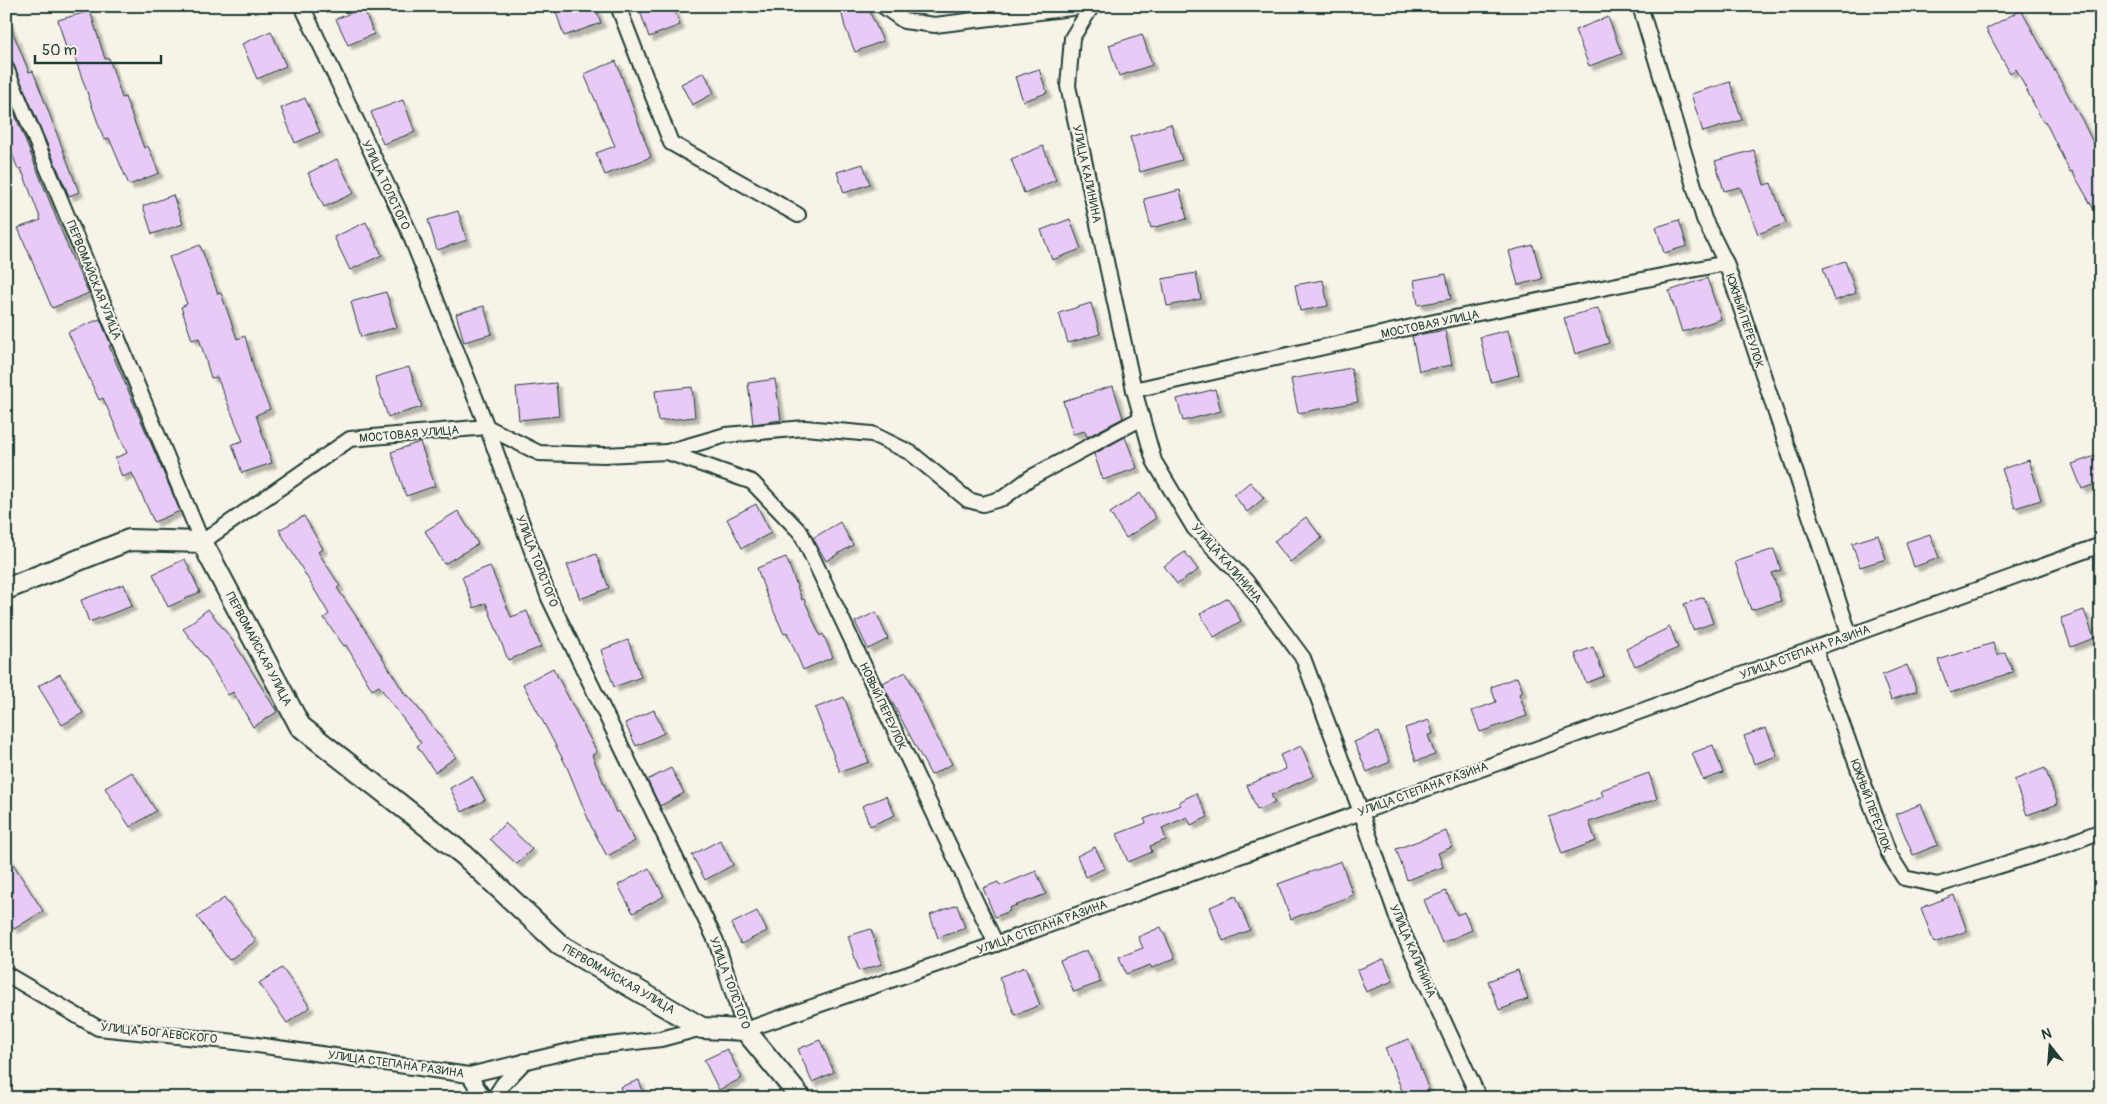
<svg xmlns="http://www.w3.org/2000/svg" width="2107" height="1104" font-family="Pangolin,sans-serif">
	<defs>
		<filter id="shadow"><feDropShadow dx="4.5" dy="4.5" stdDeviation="1" flood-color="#0004"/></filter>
	</defs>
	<rect width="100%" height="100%" fill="#f7f3e8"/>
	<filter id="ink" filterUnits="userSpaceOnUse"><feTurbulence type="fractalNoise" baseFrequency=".02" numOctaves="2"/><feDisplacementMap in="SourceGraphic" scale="10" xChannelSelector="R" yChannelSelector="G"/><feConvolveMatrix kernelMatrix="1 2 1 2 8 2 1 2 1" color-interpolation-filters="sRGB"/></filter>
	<g filter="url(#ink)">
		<g fill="#e9caf7" stroke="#1f3d34" filter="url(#shadow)">
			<path d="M554 6H595L601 23 564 36Z"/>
			<path d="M654 6H673L680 25 649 37 640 11Z"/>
			<path d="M840 6H867L883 41 855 52 845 27Z"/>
			<path d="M363 8 374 34 348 45 336 19Z"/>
			<path d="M2021 10 2082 120 2101 159V222L2072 171 2070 172 2045 121 2043 122 2016 69 2010 73 1986 29Z"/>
			<path d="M90 11 105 59 109 58 122 98 125 97 144 148 148 146 159 173 129 185 109 138 104 140 71 47 66 48 58 20Z"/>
			<path d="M6 16 29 72 33 71 79 192 69 196 14 65 6 59Z"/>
			<path d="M1608 17 1622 54 1589 66 1575 30Z"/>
			<path d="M271 31 286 66 257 79 242 44Z"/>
			<path d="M1142 34 1152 65 1119 76 1109 45Z"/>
			<path d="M616 61 651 157 605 175 596 153 615 146 584 74Z"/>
			<path d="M1039 69 1047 93 1023 101 1015 77Z"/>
			<path d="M704 72 714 93 692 105 681 84Z"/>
			<path d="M1730 82 1742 120 1703 132 1691 94Z"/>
			<path d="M6 92 73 260 89 293 52 308 18 228 41 220 21 168 18 170 6 136Z"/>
			<path d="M305 98 320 132 295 143 281 108Z"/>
			<path d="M403 100 415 132 383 144 371 112Z"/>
			<path d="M1171 124 1182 160 1140 172 1130 137Z"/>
			<path d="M1043 146 1056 180 1024 193 1011 159Z"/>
			<path d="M1754 150 1764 185 1771 183 1786 223 1758 234 1740 187 1724 191 1715 161Z"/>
			<path d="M337 159 354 193 324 207 308 173Z"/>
			<path d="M863 164 870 184 844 193 837 172Z"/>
			<path d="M1180 190 1187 219 1151 228 1144 199Z"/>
			<path d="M173 195 183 224 152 234 143 206Z"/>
			<path d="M458 211 467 240 437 250 428 220Z"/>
			<path d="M1070 219 1081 249 1052 260 1041 230Z"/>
			<path d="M1679 220 1687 246 1664 253 1656 227Z"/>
			<path d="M366 222 382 255 350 270 334 237Z"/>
			<path d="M200 245 218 294 221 293 237 339 245 336 256 376 270 409 256 415 272 463 242 473 232 444 243 441 217 377 211 378 199 338 192 340 181 307 187 304 169 257Z"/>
			<path d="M1533 245 1542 279 1518 285 1509 251Z"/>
			<path d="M1845 261 1856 293 1834 301 1823 268Z"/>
			<path d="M1196 273 1201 299 1167 306 1162 279Z"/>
			<path d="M1446 274 1451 299 1418 305 1414 280Z"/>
			<path d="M1707 278 1721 319 1682 332 1669 291Z"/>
			<path d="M1323 280 1328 306 1300 311 1295 285Z"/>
			<path d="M386 292 397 327 361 337 351 302Z"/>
			<path d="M1091 303 1100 334 1068 343 1059 313Z"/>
			<path d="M484 306 492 334 464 342 456 314Z"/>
			<path d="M1598 308 1609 343 1575 354 1564 318Z"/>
			<path d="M100 319 111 345 109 346 180 511 154 522 132 473 122 477 115 458 127 453 103 398 99 400 68 332Z"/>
			<path d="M1445 330 1452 365 1419 371 1412 336Z"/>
			<path d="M1508 330 1519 375 1491 382 1480 337Z"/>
			<path d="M409 367 422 407 388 417 375 377Z"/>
			<path d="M1351 368 1358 402 1298 413 1291 379Z"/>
			<path d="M775 379 781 420 753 424 748 383Z"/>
			<path d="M556 383 559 416 519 420 516 387Z"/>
			<path d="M1113 386 1123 418 1087 437 1085 431 1073 434 1063 401Z"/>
			<path d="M692 387 695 417 658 421 655 391Z"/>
			<path d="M1215 389 1221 411 1183 421 1177 399Z"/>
			<path d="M1125 437 1137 468 1103 480 1094 454Z"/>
			<path d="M420 442 435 486 406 496 391 452Z"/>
			<path d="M2101 454V482L2082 489 2072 464Z"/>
			<path d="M2029 460 2041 500 2015 508 2002 469Z"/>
			<path d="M1250 482 1264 498 1247 512 1234 495Z"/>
			<path d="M1140 493 1156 518 1126 538 1110 513Z"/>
			<path d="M756 504 771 533 742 548 727 519Z"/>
			<path d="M458 511 478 544 444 564 425 531Z"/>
			<path d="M304 516 323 549 318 552 340 586 337 588 366 631 406 696 408 695 456 757 435 772 417 746 421 743 379 686 372 690 346 645 344 646 324 618 329 614 279 530Z"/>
			<path d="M1306 517 1322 538 1290 562 1274 541Z"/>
			<path d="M840 522 853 545 826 561 813 538Z"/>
			<path d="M1930 534 1939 558 1914 567 1906 542Z"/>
			<path d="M1878 535 1886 559 1860 567 1852 543Z"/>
			<path d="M1774 549 1781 570 1772 573 1781 601 1751 610 1735 562Z"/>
			<path d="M1185 552 1198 570 1177 584 1164 566Z"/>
			<path d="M596 554 609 588 580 599 567 565Z"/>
			<path d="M786 557 802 600 804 599 820 636 823 634 833 657 803 670 787 632 784 634 766 594 757 568Z"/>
			<path d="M185 559 200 592 168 607 153 574Z"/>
			<path d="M490 566 511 617 527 611 541 647 508 660 486 603 474 608 462 577Z"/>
			<path d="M124 584 132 606 89 622 81 600Z"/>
			<path d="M1704 597 1713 623 1693 630 1684 604Z"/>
			<path d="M1228 598 1241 621 1214 637 1200 614Z"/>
			<path d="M208 609 235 644 277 712 253 727 233 692 228 695 209 662 183 629Z"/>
			<path d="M2084 610 2094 638 2071 647 2061 618Z"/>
			<path d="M876 612 888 639 868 649 855 622Z"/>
			<path d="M1670 627 1678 648 1635 666 1626 649Z"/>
			<path d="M628 640 641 677 614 687 601 650Z"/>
			<path d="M1993 643 1997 655 2005 652 2013 672 1950 693 1938 660Z"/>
			<path d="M1593 647 1604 676 1586 683 1575 654Z"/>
			<path d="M1907 665 1917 691 1891 700 1882 675Z"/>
			<path d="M553 668 597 752 592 755 616 813 619 811 635 841 607 856 591 826 567 767 523 684Z"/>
			<path d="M906 672 932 728 952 764 931 775 882 683Z"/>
			<path d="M60 674 83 713 62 725 38 686Z"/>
			<path d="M1517 677 1523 692 1519 694 1527 716 1480 732 1472 711 1496 702 1491 687Z"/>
			<path d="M844 697 869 762 840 772 815 708Z"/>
			<path d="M654 710 664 733 636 746 625 723Z"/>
			<path d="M1429 720 1433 734 1428 735 1435 755 1416 761 1405 728Z"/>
			<path d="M1766 728 1777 756 1754 764 1744 736Z"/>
			<path d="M1378 732 1390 762 1367 772 1354 742Z"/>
			<path d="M1713 745 1723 773 1703 780 1692 753Z"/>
			<path d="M1301 746 1314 776 1271 795 1275 803 1257 810 1247 785 1286 769 1280 755Z"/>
			<path d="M671 768 684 793 660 806 647 780Z"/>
			<path d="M2045 768 2058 804 2027 815 2014 780Z"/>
			<path d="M132 772 156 811 130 827 105 788Z"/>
			<path d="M1649 773 1657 799 1589 822 1596 841 1562 854 1549 817 1603 797 1601 790Z"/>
			<path d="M472 776 485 800 462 812 450 788Z"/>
			<path d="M1196 793 1208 817 1191 825 1187 817 1162 828 1166 840 1150 846 1152 852 1128 862 1117 834 1146 823 1144 819 1181 805 1179 802Z"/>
			<path d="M886 796 895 815 870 826 862 806Z"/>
			<path d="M1921 804 1938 845 1913 855 1896 814Z"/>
			<path d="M505 823 532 849 517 864 490 839Z"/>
			<path d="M1446 831 1452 847 1438 853 1443 867 1407 880 1396 849Z"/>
			<path d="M720 840 733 865 705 880 692 855Z"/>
			<path d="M1095 847 1105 868 1086 877 1077 856Z"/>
			<path d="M6 853 43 911 14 929 6 918Z"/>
			<path d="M1341 861 1353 895 1291 919 1278 884Z"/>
			<path d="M649 868 664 896 633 913 618 885Z"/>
			<path d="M1036 871 1046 894 1009 908 1010 911 995 917 983 888 998 882 1000 886Z"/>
			<path d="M1446 891 1457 915 1464 912 1472 930 1442 943 1424 900Z"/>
			<path d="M1954 895 1967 931 1934 943 1921 908Z"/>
			<path d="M1236 896 1250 930 1223 941 1210 907Z"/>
			<path d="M224 898 256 941 229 960 197 917Z"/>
			<path d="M957 905 965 928 938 938 930 915Z"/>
			<path d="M757 911 767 931 741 944 731 924Z"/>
			<path d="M1161 927 1175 958 1152 968 1150 965 1126 974 1119 957 1143 948 1138 937Z"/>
			<path d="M871 929 882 964 859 971 848 936Z"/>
			<path d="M1087 950 1101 982 1074 992 1060 961Z"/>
			<path d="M1384 959 1393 981 1366 992 1357 970Z"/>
			<path d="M1025 967 1040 1005 1015 1015 999 977Z"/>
			<path d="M282 968 310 1007 287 1023 259 983Z"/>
			<path d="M1518 970 1528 999 1499 1010 1488 981Z"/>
			<path d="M1409 1039 1432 1098H1405L1385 1048Z"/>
			<path d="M820 1040 834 1072 812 1082 798 1049Z"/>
			<path d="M727 1049 742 1078 719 1090 704 1060Z"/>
			<path d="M639 1080 645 1098H624L620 1087Z"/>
		</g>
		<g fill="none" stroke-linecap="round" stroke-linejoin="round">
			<g stroke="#1f3d34" stroke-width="18">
				<g id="minor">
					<path d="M302 6 407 227 487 427 549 598 716 941 745 1030 996 944 2101 545"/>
					<path d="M618 6 671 143 798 215"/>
					<path d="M883 6 904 21 935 25 1087 6"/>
					<path d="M1092 6 1072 38 1068 86 1134 390 1154 461 1194 528 1246 581 1303 658 1361 812 1400 926 1479 1098"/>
					<path d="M1640 6 1704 219 1726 263 1850 636"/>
					<path d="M6 68 202 542 350 439 487 427 539 453 604 455 667 452 752 482 801 533 996 944"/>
					<path d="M1134 390 1434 322 1726 263"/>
					<path d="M667 452 726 435 805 428 872 434 911 453 968 500 983 504 1003 498 1030 478 1142 418"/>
					<path d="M1815 649 1889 854 1904 878 1938 885 2068 844 2101 831"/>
					<path d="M6 974 98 1028 236 1042 469 1075 582 1048 661 1039 702 1028"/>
					<path d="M469 1075 484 1098"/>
					<path d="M494 1098 503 1084 525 1061"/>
				</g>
			</g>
			<g stroke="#1f3d34" stroke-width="24">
				<path id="secondary" d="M6 589 129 540 202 542 300 726 464 855 560 945 702 1028 745 1030 801 1098"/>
			</g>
			<use href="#minor" stroke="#f7f3e8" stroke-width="14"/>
			<use href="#secondary" stroke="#f7f3e8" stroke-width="20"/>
		</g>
	</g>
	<g text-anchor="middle" stroke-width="4" stroke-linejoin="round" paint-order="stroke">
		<g font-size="12" fill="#1f3d34" stroke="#f7f3e8">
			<text transform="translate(1087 174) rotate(78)" y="4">УЛИЦА КАЛИНИНА</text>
			<text transform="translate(386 185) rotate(65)" y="4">УЛИЦА ТОЛСТОГО</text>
			<text transform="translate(94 280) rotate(68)" y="4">ПЕРВОМАЙСКАЯ УЛИЦА</text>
			<text transform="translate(1745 321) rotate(72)" y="4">ЮЖНЫЙ ПЕРЕУЛОК</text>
			<text transform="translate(1430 324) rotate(-12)" y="4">МОСТОВАЯ УЛИЦА</text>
			<text transform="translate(409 434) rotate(-5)" y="4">МОСТОВАЯ УЛИЦА</text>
			<text transform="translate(537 561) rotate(69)" y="4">УЛИЦА ТОЛСТОГО</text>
			<text transform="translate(1227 563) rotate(49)" y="4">УЛИЦА КАЛИНИНА</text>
			<text transform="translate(259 649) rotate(62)" y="4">ПЕРВОМАЙСКАЯ УЛИЦА</text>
			<text transform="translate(1805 652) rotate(-20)" y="4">УЛИЦА СТЕПАНА РАЗИНА</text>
			<text transform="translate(883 706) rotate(65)" y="4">НОВЫЙ ПЕРЕУЛОК</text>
			<text transform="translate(1423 789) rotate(-20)" y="4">УЛИЦА СТЕПАНА РАЗИНА</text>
			<text transform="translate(1871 806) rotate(70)" y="4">ЮЖНЫЙ ПЕРЕУЛОК</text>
			<text transform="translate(1042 927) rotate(-20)" y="4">УЛИЦА СТЕПАНА РАЗИНА</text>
			<text transform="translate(1413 951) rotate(67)" y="4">УЛИЦА КАЛИНИНА</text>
			<text transform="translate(619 979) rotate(30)" y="4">ПЕРВОМАЙСКАЯ УЛИЦА</text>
			<text transform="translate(730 983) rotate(70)" y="4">УЛИЦА ТОЛСТОГО</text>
			<text transform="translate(159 1033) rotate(6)" y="4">УЛИЦА БОГАЕВСКОГО</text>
			<text transform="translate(396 1064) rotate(8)" y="4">УЛИЦА СТЕПАНА РАЗИНА</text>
		</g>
	</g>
	<rect width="2107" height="1104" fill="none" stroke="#f7f3e8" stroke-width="25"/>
	<rect x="12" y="12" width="2082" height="1079" fill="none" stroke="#1f3d34" stroke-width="2" filter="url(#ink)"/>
	<g transform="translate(2050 1046) rotate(343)" stroke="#f7f3e8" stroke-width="4" paint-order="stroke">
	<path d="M0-4L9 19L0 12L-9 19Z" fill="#1f3d34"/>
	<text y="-8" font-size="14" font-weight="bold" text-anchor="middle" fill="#1f3d34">N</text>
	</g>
	<path d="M35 55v8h126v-8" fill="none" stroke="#1f3d34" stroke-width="2.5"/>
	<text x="42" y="55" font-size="15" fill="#1f3d34" stroke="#f7f3e8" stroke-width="4" paint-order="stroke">50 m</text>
</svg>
